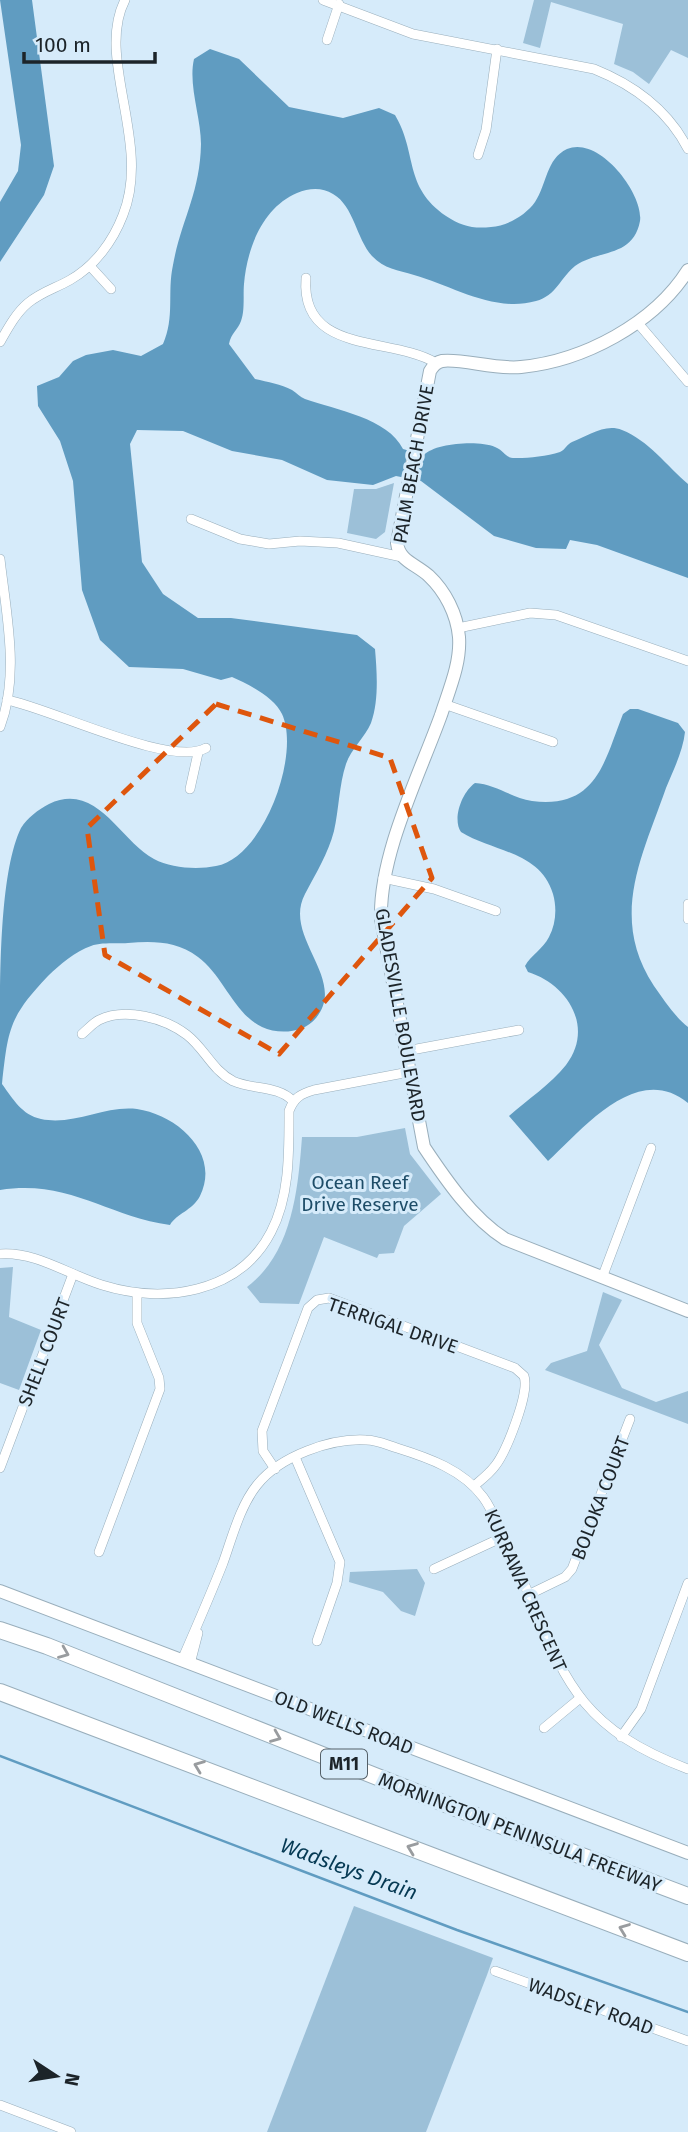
<svg xmlns="http://www.w3.org/2000/svg" width="688" height="2132" font-family="'Fira Sans',sans-serif">
	<rect width="100%" height="100%" fill="#d6ebfa"/>
	<g fill="#9cc0d8">
		<path d="M534 0H688V58L671 50 649 84 633 72 614 64 623 24 551 2 540 48 523 43Z"/>
		<path d="M394 483 385 532 376 539 347 533 354 489H376Z"/>
		<path d="M405 1128 410 1154 441 1194 404 1226 394 1253 379 1254 377 1258 324 1237 299 1304 260 1303 247 1287C292 1253 298 1191 302 1137H357Z"/>
		<path d="M13 1267 9 1317 41 1330 19 1390 0 1383V1268Z"/>
		<path d="M603 1292 622 1300 599 1345 622 1388 656 1402 688 1391V1424L545 1370 551 1363 587 1351Z"/>
		<path d="M417 1569 425 1583 415 1616 401 1611 383 1592 349 1582 350 1572Z"/>
		<path d="M354 1906 493 1958 487 1975 426 2132H267Z"/>
	</g>
	<g fill="#609cc1">
		<path d="M0 0H32L54 166 44 195 0 262V202L18 171 21 145Z"/>
		<path d="M210 49 239 59 289 107 343 118 379 108 395 115C418 154 403 186 446 216 461 226 473 229 491 227 507 226 526 215 535 202 547 184 546 159 567 149 599 135 644 194 640 221 633 258 599 249 575 266 561 277 556 296 536 301 494 313 453 286 414 275 398 270 384 269 372 256 356 238 354 206 333 194 322 187 309 188 297 193 262 208 247 249 244 284 243 295 245 311 241 321 238 330 231 333 229 344L255 379C268 382 281 384 292 390 297 393 300 397 305 399 336 410 388 418 403 449L424 455C435 443 479 440 495 447 505 451 505 459 517 458 530 458 547 456 560 452 565 450 567 444 572 442 588 436 605 423 622 430 648 440 667 466 688 484V578L597 545 570 540 566 549 536 548 494 536 421 481 396 476 373 485 327 480 282 460 232 451 183 431 137 430 130 444 142 562 163 594 198 618H231L357 635 375 649C377 672 379 701 371 723 365 737 351 749 346 764 339 785 339 809 334 831 328 854 316 873 305 894 282 937 348 979 316 1018 304 1033 279 1035 262 1027 234 1014 223 975 198 957 176 941 154 941 128 943 117 944 101 942 91 946 76 951 59 965 48 976 9 1017 8 1029 2 1084 13 1099 22 1115 41 1119 74 1126 105 1105 137 1109 177 1115 221 1153 200 1196 192 1211 177 1213 170 1225 106 1216 69 1179 0 1190 0 1135 0 1080 0 1025 0 973 0 871 21 828 28 817 38 810 49 804 97 781 120 841 154 859 171 868 197 870 216 866 263 858 301 755 282 714 274 697 248 684 232 677L221 680 183 669 129 667 100 640 82 590 73 481 60 441 38 406 37 386 59 377 73 361 86 355 113 350 141 356 163 344C175 317 167 293 173 265 181 220 200 194 201 144 201 117 188 85 194 59Z"/>
		<path d="M638 709 678 723 685 732C683 751 673 771 666 788 642 857 609 917 654 986 664 1000 674 1016 688 1027V1103C637 1061 583 1129 548 1161L509 1116C527 1100 551 1084 566 1065 595 1027 567 984 528 972L525 966C531 955 543 949 549 937 556 924 557 908 553 894 540 851 493 852 461 832 452 819 462 792 475 783 495 784 512 798 532 801 597 809 604 762 623 714L630 709Z"/>
	</g>
	<g fill="none" stroke-linecap="round" stroke-linejoin="round">
		<path stroke="#609cc1" stroke-width="2.5" d="M0 1756 457 1930 688 2012"/>
		<g stroke="#99aebb" stroke-width="10">
			<g id="street">
				<path d="M323 0 413 34 594 69C634 85 668 110 688 149"/>
				<path d="M327 40 339 4"/>
				<path d="M478 155 486 130 497 49"/>
				<path d="M90 266 111 289"/>
				<path d="M306 278C300 355 391 336 436 363"/>
				<path d="M637 322 688 382"/>
				<path d="M0 342C8 328 16 313 28 303 41 292 56 288 70 280 95 266 113 241 123 215 152 143 95 58 125 0"/>
				<path d="M191 519 240 539 269 544 300 541 338 543 402 557"/>
				<path d="M0 559C6 613 20 675 0 727"/>
				<path d="M458 628 530 613 556 615 688 661"/>
				<path d="M7 700C50 708 171 768 206 748"/>
				<path d="M444 704 553 742"/>
				<path d="M190 789 198 753"/>
				<path d="M383 878 434 889 496 911"/>
				<path d="M688 904V919"/>
				<path d="M82 1034C88 1029 93 1023 99 1020 125 1007 165 1018 187 1035 205 1049 212 1070 233 1081 253 1090 277 1085 293 1101"/>
				<path d="M406 1051 519 1030"/>
				<path d="M0 1254C35 1251 69 1275 102 1285 163 1304 239 1294 271 1232 290 1196 289 1151 289 1111 294 1098 300 1094 314 1090L409 1072"/>
				<path d="M602 1278 651 1148"/>
				<path d="M295 1457 340 1562 337 1583 317 1641"/>
				<path d="M0 1468 73 1274"/>
				<path d="M275 1469 263 1451 262 1431 308 1308 317 1300 329 1298 515 1368 524 1376C530 1393 506 1452 495 1466 489 1474 481 1480 474 1486"/>
				<path d="M99 1552 160 1389 159 1378 137 1323V1293"/>
				<path d="M434 1569 503 1537"/>
				<path d="M530 1594 565 1577 572 1569 630 1419"/>
				<path d="M182 1660C196 1628 210 1596 223 1563 232 1538 240 1506 257 1485 280 1456 331 1438 366 1440 377 1440 387 1445 397 1448 429 1458 463 1470 483 1497 495 1513 502 1536 511 1554 562 1664 563 1722 688 1769"/>
				<path d="M190 1664 198 1633"/>
				<path d="M544 1728 579 1699"/>
				<path d="M621 1737 641 1709 688 1583"/>
				<path d="M495 1971 688 2041"/>
				<path d="M0 2105 71 2132"/>
			</g>
		</g>
		<g stroke="#99aebb" stroke-width="14">
			<g id="secondary">
				<path d="M688 270C654 324 583 361 521 367 497 370 460 358 442 361 436 362 433 366 430 371L397 543C399 561 416 564 429 576 445 591 457 614 459 637 461 663 449 690 441 715 419 776 379 855 381 919L424 1147C446 1180 472 1218 505 1239L688 1311"/>
				<path d="M0 1591 688 1853"/>
			</g>
		</g>
		<g stroke="#99aebb" stroke-width="18">
			<g id="highway">
				<path d="M0 1630 47 1646 476 1816 688 1896"/>
				<path d="M0 1692 688 1953"/>
			</g>
		</g>
		<use href="#street" stroke="#fff" stroke-width="9"/>
		<use href="#secondary" stroke="#fff" stroke-width="12"/>
		<use href="#highway" stroke="#fff" stroke-width="16"/>
	</g>
	<defs><path id="oneway-chevron" d="M-2-3.5L2.5 0L-2 3.5" fill="none" stroke-width="1.6" stroke-linecap="round" stroke-linejoin="round" transform="scale(1.75)"/></defs>
	<g stroke="#999c9f">
		<use href="#oneway-chevron" transform="translate(64 1653) rotate(22)"/>
		<use href="#oneway-chevron" transform="translate(276 1737) rotate(22)"/>
		<use href="#oneway-chevron" transform="translate(199 1766) rotate(-159)"/>
		<use href="#oneway-chevron" transform="translate(412 1848) rotate(-159)"/>
		<use href="#oneway-chevron" transform="translate(624 1929) rotate(-159)"/>
	</g>
	<path fill="none" stroke="#de560d" stroke-width="5" stroke-dasharray="14 9" stroke-linejoin="round" d="M216 704 390 758 432 878 279 1054 105 955 87 828Z"/>
	<g text-anchor="middle" stroke-width="6" stroke-linejoin="round" paint-order="stroke">
		<rect fill="#d6ebfa" stroke="#546068" stroke-width="2" x="321" y="1749.5" width="46" height="29" rx="5"/>
		<g font-size="18" font-weight="bold" fill="#1c2429">
			<text x="344" y="1770">M11</text>
		</g>
		<g font-size="19" fill="#1c2429" stroke="#d6ebfa">
			<text transform="translate(413 464) rotate(-80)" y="7">PALM BEACH DRIVE</text>
			<text transform="translate(401 1015) rotate(80)" y="7">GLADESVILLE BOULEVARD</text>
			<text transform="translate(393 1325) rotate(19)" y="7">TERRIGAL DRIVE</text>
			<text transform="translate(44 1352) rotate(-69)" y="7">SHELL COURT</text>
			<text transform="translate(600 1498) rotate(-69)" y="7">BOLOKA COURT</text>
			<text transform="translate(526 1590) rotate(66)" y="7">KURRAWA CRESCENT</text>
			<text transform="translate(344 1722) rotate(21)" y="7">OLD WELLS ROAD</text>
			<text transform="translate(520 1832) rotate(21)" y="7">MORNINGTON PENINSULA FREEWAY</text>
			<text transform="translate(591 2006) rotate(20)" y="7">WADSLEY ROAD</text>
		</g>
		<g font-size="19" fill="#1e4d68" stroke="#d6ebfa">
			<text x="360" y="1189">Ocean Reef<tspan x="360" dy="22">Drive Reserve</tspan></text>
		</g>
		<g font-size="21" font-style="italic" fill="#053953" stroke="#d6ebfa">
			<text transform="translate(349 1869) rotate(20)" y="7">Wadsleys Drain</text>
		</g>
	</g>
	<g transform="translate(56 2076) rotate(102)" stroke="#d6ebfa" stroke-width="5" paint-order="stroke">
	<path d="M0-5L12 26L0 18L-12 26Z" fill="#1c2429"/>
	<text y="-10" font-size="19" font-weight="bold" text-anchor="middle" fill="#1c2429">N</text>
	</g>
	<path d="M24 52v10h131v-10" fill="none" stroke="#1c2429" stroke-width="3.5"/>
	<text x="35" y="52" font-size="21" fill="#1c2429" stroke="#d6ebfa" stroke-width="5" paint-order="stroke">100 m</text>
</svg>
